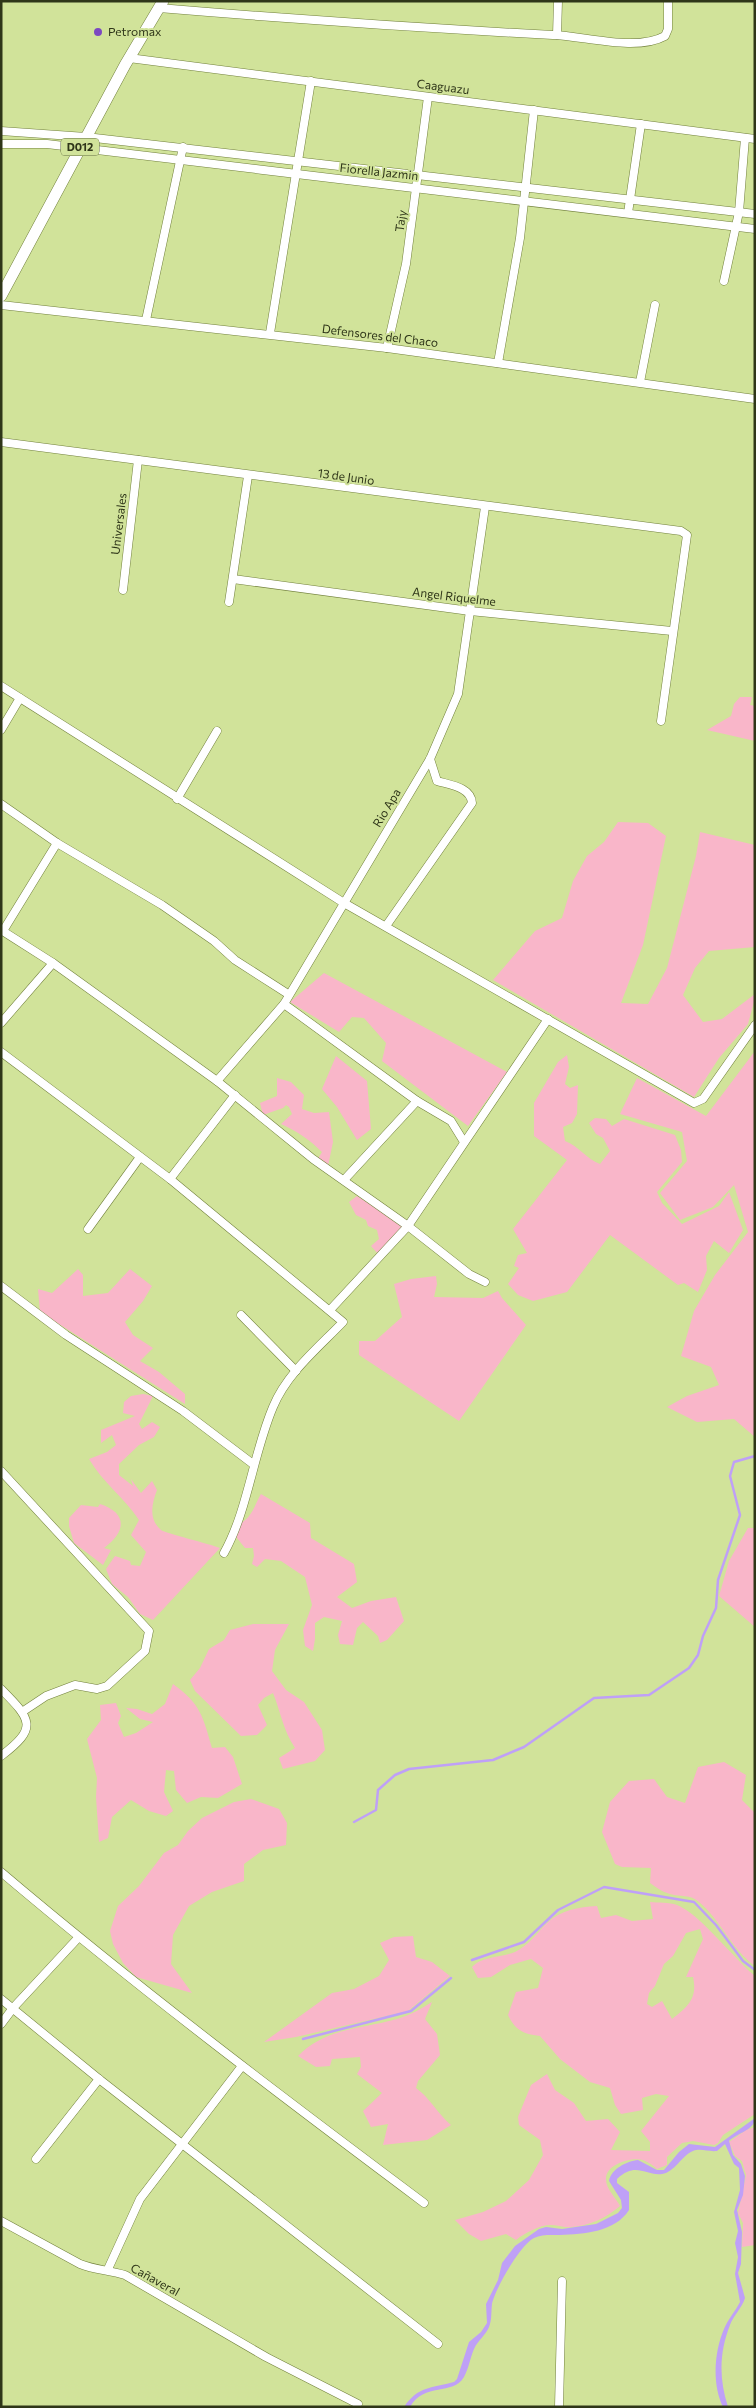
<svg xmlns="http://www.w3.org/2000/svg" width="756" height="2408" font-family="Commissioner,sans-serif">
	<rect width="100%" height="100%" fill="#d1e39a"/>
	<g fill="#f9b6c9" fill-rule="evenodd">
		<path d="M740 697H752L750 705 755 706V741L707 730 731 716 734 704Z"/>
		<path d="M618 822 648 823 666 836 643 945 621 1003 648 1004 667 968 696 856 700 832 755 845V947L709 951 695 968 683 995 703 1022 722 1019 755 994V998L748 1024 719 1058 694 1097 493 980 535 931 562 918 573 881 587 856 604 842Z"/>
		<path d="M324 973 507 1072 468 1126 382 1061 386 1043 364 1018 352 1017 339 1032 290 1002Z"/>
		<path d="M755 1051V1437L734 1419 697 1422 667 1407 687 1396 719 1385 711 1367 681 1356 694 1311 715 1275 748 1232 734 1185 713 1207 680 1220 660 1193 687 1161 682 1132 620 1114 637 1078 706 1116Z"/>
		<path d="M567 1055 569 1067 565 1084 570 1088 578 1085 577 1114 572 1123 563 1127 565 1141C579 1146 586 1159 600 1164L610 1151 603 1138 596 1134 589 1123 595 1118 606 1119 612 1126 624 1119 675 1135 681 1150 682 1162 657 1192 662 1203 682 1224 719 1206 729 1192 743 1230 729 1253 714 1241 706 1256 707 1270 698 1292 684 1283 678 1285 610 1235 567 1292 533 1301 518 1295 508 1284 519 1268 514 1266 518 1255 527 1253 513 1229 567 1160 534 1136V1103L558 1062Z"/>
		<path d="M336 1056 367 1081 371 1129 357 1140 337 1107 322 1089Z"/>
		<path d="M277 1078 291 1082 304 1095 302 1109 314 1113 329 1112 333 1142 328 1166 316 1162 322 1152C310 1140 297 1131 281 1124L292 1114 289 1107 286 1105 283 1108 263 1115 260 1103 277 1096Z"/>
		<path d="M357 1196 406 1227 379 1255 371 1246 379 1239 377 1230 368 1226 366 1220 356 1215 349 1202Z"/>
		<path d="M78 1269 83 1275V1296L108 1293 130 1269 152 1286 143 1301 125 1322 133 1335 153 1348 140 1361 159 1372 185 1394V1404L40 1312 38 1289 52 1293Z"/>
		<path d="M436 1276 437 1284 434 1297 483 1298 498 1291 502 1298 526 1325 459 1421 359 1355V1341H375L402 1317 394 1284 411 1279Z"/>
		<path d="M143 1394 153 1396 139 1424 142 1429 152 1422 160 1427 154 1437 139 1445 119 1464V1475L133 1486 131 1479 141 1493 152 1481 157 1490C152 1503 148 1519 161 1530 165 1533 210 1544 220 1548L153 1620 140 1614 128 1597 112 1584 106 1569 115 1556 130 1561 131 1565 140 1566 146 1552 131 1535 139 1520C124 1497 103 1483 89 1459L107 1452 116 1445 112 1435 101 1443V1430L135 1416 123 1413 124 1402 131 1396Z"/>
		<path d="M261 1494 310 1523 311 1538 354 1564 357 1582 337 1597 352 1608 371 1601 396 1597 404 1621 387 1640 380 1643 378 1636 363 1622 357 1628 353 1645 340 1644 338 1635 342 1621 324 1617 315 1623V1639L313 1651 305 1646 303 1630 312 1605 305 1577 281 1561 265 1559 257 1567 252 1564 254 1556 253 1548H245L233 1533 237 1523C250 1523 255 1504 261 1494Z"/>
		<path d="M100 1504C128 1513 126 1532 104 1548L111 1550 103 1565 74 1543 69 1526V1518L81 1505 98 1507Z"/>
		<path d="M748 1528H755V1627L719 1596 729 1561Z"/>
		<path d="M253 1624H289L275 1650 272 1671 286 1690 304 1702 322 1730 325 1750 315 1761 283 1769 279 1758 295 1748C283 1730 281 1713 273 1693L264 1698 258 1705 267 1725 257 1735 241 1736 195 1691 190 1680 200 1668 209 1649 224 1640 230 1630Z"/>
		<path d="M173 1684C201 1704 203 1717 212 1748L225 1747 233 1757 242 1784 218 1798 201 1797 187 1803 176 1790 174 1771 166 1770 164 1792 173 1811 166 1816 149 1811 131 1800 112 1817 108 1838 99 1842 96 1797 97 1778 87 1739 101 1720 100 1705 116 1703 121 1716 118 1723 124 1737 136 1733 153 1722 140 1719 126 1708 137 1709 152 1714 165 1704Z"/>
		<path d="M724 1762 746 1775 742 1800 755 1813V1966C731 1949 721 1920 699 1902 690 1894 681 1897 670 1894 662 1892 656 1887 650 1883L651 1868 622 1867 615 1864 602 1832 610 1802 629 1781 654 1779 667 1797 685 1803 698 1767Z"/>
		<path d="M251 1799 279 1809 287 1823 286 1845 263 1850 244 1864V1881L212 1892 189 1906 173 1935 171 1964 192 1993 136 1977 123 1963 113 1944 110 1931 118 1906 139 1886 164 1853 178 1845 188 1831 202 1818 234 1802Z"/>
		<path d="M650 1902C658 1903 669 1902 677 1905 699 1913 734 1959 755 1976V2114L723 2135 718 2143 714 2145 693 2141 682 2143 667 2157V2165L657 2169C653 2165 648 2162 643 2160 631 2157 607 2164 606 2178 605 2188 616 2198 620 2206 606 2218 589 2226 571 2227 564 2228 557 2225 551 2225 539 2225 525 2233 516 2240L506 2234 481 2241 469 2234 455 2220 483 2212 506 2201 529 2180 543 2155 540 2140 519 2125 518 2117 531 2085 547 2074 555 2090 574 2103 586 2121 608 2119 620 2132 611 2150 650 2151V2142L641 2131 669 2096 656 2094 642 2098 643 2110 621 2114 615 2105 610 2088 590 2082 560 2059 540 2036C523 2034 515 2030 508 2015L516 1992 538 1988 543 1968 531 1959 510 1965 491 1977 478 1978 472 1967C482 1956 501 1958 515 1952 529 1945 536 1934 547 1923 561 1910 578 1907 597 1906L601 1918 616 1915 632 1921 653 1919ZM700 1929 703 1939 686 1977H693C698 1999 687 2007 672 2019L662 2001 652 2007 647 2004 649 1993 655 1986 664 1964 673 1956 686 1933Z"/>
		<path d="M413 1936 416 1957 432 1962 450 1976 408 2011 296 2037 264 2042 332 1993 354 1989 379 1976 389 1960 380 1943 394 1937Z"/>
		<path d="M432 2002 425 2019 437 2034 440 2055 418 2081 416 2088C430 2098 437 2113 451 2125L427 2140 383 2145 388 2124 371 2127 363 2111 382 2093 357 2074 361 2067 360 2057 332 2059 330 2066 316 2067 298 2056C325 2028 362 2029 397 2019 410 2015 421 2009 432 2002Z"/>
		<path d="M755 2127V2245L742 2247 743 2223 738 2213 746 2175 742 2161 735 2156 729 2142 746 2130Z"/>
	</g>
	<path fill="#bfa0f7" d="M755 2118C755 2130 737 2133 729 2141L733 2155 741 2164 745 2176 743 2195 737 2210 742 2232 741 2264 738 2273 745 2298C742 2308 733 2316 730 2325 719 2353 719 2379 728 2407H723C712 2385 714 2352 724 2329 728 2319 735 2312 740 2302L735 2274 738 2257 735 2243 738 2231 734 2212 740 2190 739 2168 734 2164 725 2144 717 2151C708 2152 701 2148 693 2151 681 2156 675 2172 662 2174 645 2176 636 2161 617 2179V2183L629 2192V2210C615 2232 584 2234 560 2235 552 2235 542 2234 534 2238 520 2245 495 2289 492 2304 491 2312 492 2320 489 2327 486 2335 478 2340 474 2349 470 2358 469 2368 464 2377 453 2396 424 2382 410 2407H404C418 2386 432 2388 454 2382L457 2379 469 2342 481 2332 487 2323 486 2304 498 2280 502 2263 515 2246 539 2229 546 2227 562 2229 596 2224 618 2213 622 2208 621 2200 609 2181C611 2169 627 2161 638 2160L657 2170H664L679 2152 689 2144 715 2147Z"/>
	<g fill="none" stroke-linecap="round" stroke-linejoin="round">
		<g stroke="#bfa0f7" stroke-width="2.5">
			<path d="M354 1822 376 1810 378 1790 395 1775 409 1769 493 1760 524 1747 594 1698 649 1695 689 1668 698 1655 703 1636 716 1608 718 1580 740 1515 730 1476 734 1462 755 1456"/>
			<path d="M472 1960 524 1942 558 1910 604 1887 694 1902 716 1925 743 1961 755 1970"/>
			<path d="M303 2039 411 2011 451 1978"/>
		</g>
		<g stroke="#72813c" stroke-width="9">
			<g id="street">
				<path d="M159 8C290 19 421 28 553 35 585 36 636 52 665 36L668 29V1"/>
				<path d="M557 35 558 1"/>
				<path d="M129 58 755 139"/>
				<path d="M1 131 86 137 755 214"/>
				<path d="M1 144H47L755 229"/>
				<path d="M628 213 641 124"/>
				<path d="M724 281 739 212 745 138"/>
				<path d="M1 305 387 348 755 399"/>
				<path d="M146 320 183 147"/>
				<path d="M270 333 311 81"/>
				<path d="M387 348 406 264 428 97"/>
				<path d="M498 363 520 238 534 110"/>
				<path d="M640 382 655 305"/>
				<path d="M1 442 681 531 687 535 661 721"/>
				<path d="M233 579 470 611 672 631"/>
				<path d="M123 590 138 460"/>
				<path d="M229 602 248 476"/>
				<path d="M1 686 344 903 694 1103 703 1099 755 1025"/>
				<path d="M1 730 20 698"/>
				<path d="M177 799 217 731"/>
				<path d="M1 804 57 843 162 905 214 941 235 960 288 994"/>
				<path d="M386 926 472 803C471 787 450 785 437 781L430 759"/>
				<path d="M1 930 53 963 217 1081 313 1159 408 1226 469 1274 485 1282"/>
				<path d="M3 931 57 843"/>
				<path d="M284 1004 417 1101 344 1180"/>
				<path d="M1 1023 53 963"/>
				<path d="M1 1052 170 1179 343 1322C318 1348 287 1373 273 1407 253 1454 248 1510 224 1553"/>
				<path d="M217 1081 284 1004 430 759 458 694 485 507"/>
				<path d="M417 1101 451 1121 464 1142"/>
				<path d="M170 1179 235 1095"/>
				<path d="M88 1229 140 1157"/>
				<path d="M1 1286 66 1335 183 1411 253 1464"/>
				<path d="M330 1310 408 1226 548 1019"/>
				<path d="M241 1315 296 1371"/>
				<path d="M1 1471 149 1631 145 1651 107 1686 97 1689 75 1685 46 1696 22 1712"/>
				<path d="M1 1689C32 1720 38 1728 1 1756"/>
				<path d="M1 1872C138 1988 281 2096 424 2203"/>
				<path d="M1 1999 99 2079 438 2344"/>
				<path d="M1 2024 13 2008 78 1938"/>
				<path d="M36 2159 99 2079"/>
				<path d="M1 2221 80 2264C95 2270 109 2270 125 2275L266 2357 358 2404"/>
				<path d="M108 2269 140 2199 242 2066"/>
				<path d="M559 2407 562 2281"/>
			</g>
		</g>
		<g stroke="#72813c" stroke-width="12">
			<path id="primary" d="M1 296 125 65 163 1"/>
		</g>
		<use href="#street" stroke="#fff" stroke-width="8"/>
		<use href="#primary" stroke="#fff" stroke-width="11"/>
	</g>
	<circle fill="#7c49c0" stroke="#d1e39a" stroke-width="2" cx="98" cy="32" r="5"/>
	<g text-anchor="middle" stroke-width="4" stroke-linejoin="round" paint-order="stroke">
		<rect fill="#d1e39a" stroke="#606a40" stroke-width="1" x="61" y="138.5" width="38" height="17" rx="4"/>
		<g font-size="11" font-weight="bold" fill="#2f3619">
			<text x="80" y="151">D012</text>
		</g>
		<g font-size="12" fill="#2f3619" stroke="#d1e39a" text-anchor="start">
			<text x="108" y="36">Petromax</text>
		</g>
		<g font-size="12" fill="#2f3619" stroke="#d1e39a">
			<text transform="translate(443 87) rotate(7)" y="4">Caaguazu</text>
			<text transform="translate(379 172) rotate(6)" y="4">Fiorella Jazmin</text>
			<text transform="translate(401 221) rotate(-82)" y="4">Tajy</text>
			<text transform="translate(380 336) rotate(7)" y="4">Defensores del Chaco</text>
			<text transform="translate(346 477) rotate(8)" y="4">13 de Junio</text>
			<text transform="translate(119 524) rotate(-83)" y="4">Universales</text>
			<text transform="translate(454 597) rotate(7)" y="4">Angel Riquelme</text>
			<text transform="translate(387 808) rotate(-59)" y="4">Rio Apa</text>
			<text transform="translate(155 2280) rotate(29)" y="4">Cañaveral</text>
		</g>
	</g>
	<rect width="756" height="2408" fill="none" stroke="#2f3619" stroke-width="5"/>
</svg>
